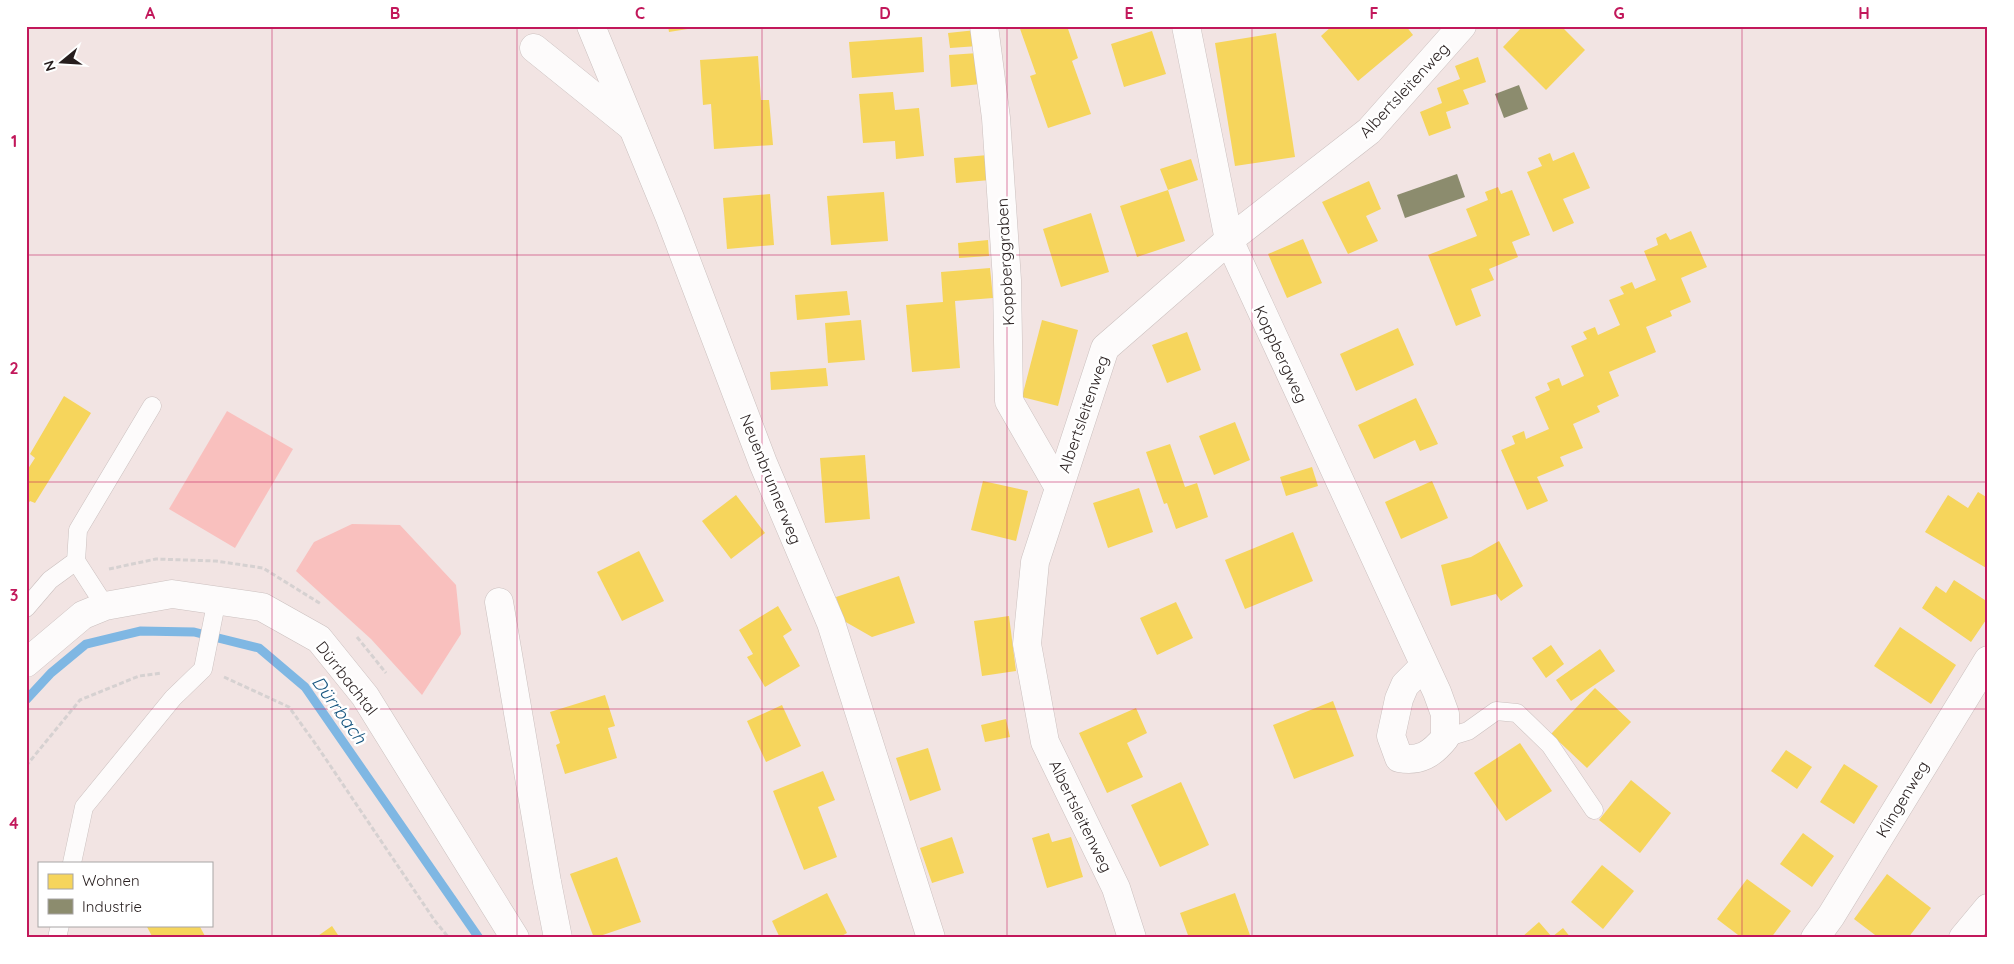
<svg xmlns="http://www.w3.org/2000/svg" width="2014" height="964" font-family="Quicksand,sans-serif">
	<rect width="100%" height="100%" fill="#f2e4e3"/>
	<g fill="#f9c0be">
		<path d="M227 411 293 449 235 548 169 509Z"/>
		<path d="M352 524 400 525 456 585 461 634 422 695 371 639 296 571 314 542Z"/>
	</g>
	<g fill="#f6d55c">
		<path d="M668 26H700V27L669 32Z"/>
		<path d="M1019 26H1067L1078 58 1072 61 1091 114 1048 128 1030 76 1036 74Z"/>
		<path d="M1332 26H1406L1413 35 1358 81 1321 36Z"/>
		<path d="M1523 26H1561L1585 50 1546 90 1503 47Z"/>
		<path d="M976 30 978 46 950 48 948 33Z"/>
		<path d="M1152 31 1166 74 1124 87 1111 44Z"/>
		<path d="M1276 33 1295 157 1235 166 1215 43Z"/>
		<path d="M922 37 924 72 852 78 849 42Z"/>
		<path d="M978 53 981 84 951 87 949 55Z"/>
		<path d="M758 56 761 100H769L773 145 714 149 711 104 703 105 700 60Z"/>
		<path d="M1478 57 1486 82 1463 90 1469 104 1446 112 1451 128 1429 136 1420 112 1442 103 1437 88 1460 79 1455 66Z"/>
		<path d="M893 92 895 110 919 108 924 156 896 159 895 141 863 143 859 94Z"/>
		<path d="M1574 152 1590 188 1563 199 1574 223 1553 232 1527 172 1542 166 1538 158 1550 153 1553 161Z"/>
		<path d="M988 155 990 180 956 183 954 158Z"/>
		<path d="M1191 159 1198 180 1168 190 1160 169Z"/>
		<path d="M1369 181 1381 209 1366 216 1378 241 1348 254 1322 202Z"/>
		<path d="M1498 187 1501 194 1512 190 1530 235 1512 242 1518 257 1489 269 1494 280 1471 289 1481 316 1456 326 1428 255 1477 236 1466 209 1488 200 1485 192Z"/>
		<path d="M1168 190 1185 241 1137 257 1120 206Z"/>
		<path d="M884 192 888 241 831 245 827 196Z"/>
		<path d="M770 194 774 245 727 249 723 198Z"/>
		<path d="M1091 213 1109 272 1061 287 1043 229Z"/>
		<path d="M1691 231 1707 267 1681 278 1691 302 1670 311 1672 316 1646 327 1656 352 1609 372 1619 396 1597 406 1600 412 1573 424 1583 448 1560 457 1564 466 1537 477 1548 501 1527 510 1501 450 1515 444 1512 436 1524 431 1526 439 1549 429 1535 397 1550 390 1547 383 1559 378 1562 386 1584 376 1571 346 1587 339 1583 332 1595 327 1598 335 1620 325 1609 300 1624 294 1620 287 1632 282 1635 289 1656 280 1644 251 1658 245 1656 238 1666 233 1670 240Z"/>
		<path d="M1303 239 1322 283 1287 298 1268 254Z"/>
		<path d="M988 240 989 256 959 258 958 243Z"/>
		<path d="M990 268 993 298 955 301 960 368 912 372 906 305 943 302 941 272Z"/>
		<path d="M847 291 850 315 797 320 795 295Z"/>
		<path d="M861 320 865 360 828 363 825 323Z"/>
		<path d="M1042 320 1078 330 1058 406 1022 397Z"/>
		<path d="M1398 328 1414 365 1356 391 1340 354Z"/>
		<path d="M1187 332 1201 370 1167 383 1152 345Z"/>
		<path d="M826 368 828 386 771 390 770 372Z"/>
		<path d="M64 396 91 413 35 503 30 501 26 507V472L35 458 30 454Z"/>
		<path d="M1416 398 1438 444 1420 451 1415 440 1374 459 1358 425Z"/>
		<path d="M1235 422 1250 460 1214 475 1199 436Z"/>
		<path d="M1170 444 1185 487 1197 483 1208 517 1176 529 1167 503 1164 504 1146 452Z"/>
		<path d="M865 455 870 519 825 523 820 458Z"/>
		<path d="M1312 467 1318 486 1286 496 1280 477Z"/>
		<path d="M983 481 1028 491 1016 541 971 530Z"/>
		<path d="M1432 481 1448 518 1401 539 1385 502Z"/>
		<path d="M1139 488 1153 532 1108 548 1093 503Z"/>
		<path d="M1978 492 1988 498V569L1925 532 1948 495 1968 508Z"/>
		<path d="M736 495 765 533 731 559 702 521Z"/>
		<path d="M1293 532 1313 581 1245 609 1225 560Z"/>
		<path d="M1499 541 1523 586 1501 601 1496 594 1451 606 1441 565 1471 557Z"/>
		<path d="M639 551 664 601 622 621 597 572Z"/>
		<path d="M899 576 915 623 872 637 844 621 836 597Z"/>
		<path d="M1954 580 1988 602V617L1971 642 1922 608 1936 586 1946 593Z"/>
		<path d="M1176 602 1193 638 1157 655 1140 618Z"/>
		<path d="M778 606 792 630 783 636 800 666 765 687 747 657 753 654 739 630Z"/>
		<path d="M1009 616 1016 671 982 676 974 621Z"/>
		<path d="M1900 627 1956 665 1931 704 1874 666Z"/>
		<path d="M1551 645 1564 664 1546 678 1532 658Z"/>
		<path d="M1600 649 1615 671 1571 701 1556 680Z"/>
		<path d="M1595 688 1631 722 1587 768 1551 734Z"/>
		<path d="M605 695 615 726 608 728 617 758 565 774 556 745 560 743 550 712Z"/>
		<path d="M1333 701 1354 756 1294 779 1273 725Z"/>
		<path d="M782 705 801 746 766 762 747 721Z"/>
		<path d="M1136 708 1147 733 1127 743 1143 777 1107 793 1079 733Z"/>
		<path d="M1006 719 1010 737 985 742 981 725Z"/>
		<path d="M1520 743 1552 791 1506 821 1474 773Z"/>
		<path d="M928 748 941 790 910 801 896 758Z"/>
		<path d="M1786 750 1812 767 1797 789 1771 771Z"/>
		<path d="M1844 764 1878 786 1854 824 1820 802Z"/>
		<path d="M823 771 835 800 818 807 837 857 804 870 773 791Z"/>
		<path d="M1631 780 1671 813 1640 853 1599 820Z"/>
		<path d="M1181 782 1209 845 1160 867 1131 805Z"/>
		<path d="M1049 833 1052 842 1071 837 1083 877 1047 888 1032 838Z"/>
		<path d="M1803 833 1834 856 1812 887 1780 864Z"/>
		<path d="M952 837 964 873 932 883 920 848Z"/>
		<path d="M617 857 641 922 594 938 570 874Z"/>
		<path d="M1602 865 1634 891 1603 929 1571 902Z"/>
		<path d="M1887 874 1931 908 1908 938H1879L1854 919Z"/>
		<path d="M1747 879 1791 911 1771 938H1742L1717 919Z"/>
		<path d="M827 893 847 933 838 938H780L772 921Z"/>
		<path d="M1235 893 1251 938H1189L1180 913Z"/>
		<path d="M1539 922 1552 937 1563 928 1571 938H1521Z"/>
		<path d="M146 925H199L206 938H153Z"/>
		<path d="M332 926 340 938H315Z"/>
	</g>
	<g fill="#8c8c6e">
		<path d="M1519 85 1528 109 1504 118 1495 94Z"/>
		<path d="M1457 174 1465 197 1405 218 1397 195Z"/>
	</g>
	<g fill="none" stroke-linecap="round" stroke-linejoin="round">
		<path stroke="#7fb7e3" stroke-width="9" d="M26 700 51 673 86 644 140 631 194 632 259 648 305 687 479 938"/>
		<g stroke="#cbc0bf" stroke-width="19">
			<g id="lane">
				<path d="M76 561 105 606"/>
				<path d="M26 608 50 580 76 561 78 530 152 406"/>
				<path d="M1445 738 1468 731 1496 711 1517 713 1550 745 1594 810"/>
				<path d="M72 863 84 807 173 698 203 669 217 599"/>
				<path d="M57 938 60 925"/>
			</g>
		</g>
		<g stroke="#cbc0bf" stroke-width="29">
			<g id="street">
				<path d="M591 26 670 218 763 463 831 623 931 938"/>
				<path d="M984 26 996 118 1007 280 1009 401 1058 486"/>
				<path d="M1186 26 1229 240 1437 692 1445 714V738C1432 754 1420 762 1399 758L1391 736 1399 699 1405 685 1424 666"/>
				<path d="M534 48 632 127"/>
				<path d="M499 602 547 882 558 938"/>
				<path d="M1132 938 1116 888 1045 742 1027 644 1035 562 1105 348 1229 240 1369 131 1462 26"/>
				<path d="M1815 938 1831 916 1988 660"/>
			</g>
		</g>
		<g stroke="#cbc0bf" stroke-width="29">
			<g id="secondary">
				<path d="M26 663 83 615 105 606 172 594 262 607 319 639 365 696 515 938"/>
				<path d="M1963 938 1988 908"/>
			</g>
		</g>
		<g stroke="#d6d1d1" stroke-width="3" stroke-dasharray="5 2.5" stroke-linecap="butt">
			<path d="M109 569 156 559 216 561 263 568 321 604"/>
			<path d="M357 637 386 673"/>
			<path d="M224 677 289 707 317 746 435 921 449 938"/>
			<path d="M26 766 80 700 139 676 162 673"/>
		</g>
		<use href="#lane" stroke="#fdfbfb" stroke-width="18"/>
		<use href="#street" stroke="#fdfbfb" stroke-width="28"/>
		<use href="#secondary" stroke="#fdfbfb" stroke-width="28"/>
	</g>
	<path fill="none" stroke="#c2185b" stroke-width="1" stroke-opacity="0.55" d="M272 26V938M517 26V938M762 26V938M1007 26V938M1252 26V938M1497 26V938M1742 26V938M26 255H1988M26 482H1988M26 709H1988"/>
	<g text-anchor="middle" stroke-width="5" stroke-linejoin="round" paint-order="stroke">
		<g font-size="16" fill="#261d1d" stroke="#fff">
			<text transform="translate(1404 90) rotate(-47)" y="6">Albertsleitenweg</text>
			<text transform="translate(1005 262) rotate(-93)" y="6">Koppberggraben</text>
			<text transform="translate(1281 354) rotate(65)" y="6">Koppbergweg</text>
			<text transform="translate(1083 414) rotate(-71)" y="6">Albertsleitenweg</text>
			<text transform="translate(771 479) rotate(68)" y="6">Neuenbrunnerweg</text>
			<text transform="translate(347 678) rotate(52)" y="6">Dürrbachtal</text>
			<text transform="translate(1902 799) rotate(-59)" y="6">Klingenweg</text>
			<text transform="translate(1081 816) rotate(64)" y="6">Albertsleitenweg</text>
		</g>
		<g font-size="18" font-style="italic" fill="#16557f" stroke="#fff">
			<text transform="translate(339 710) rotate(54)" y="6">Dürrbach</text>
		</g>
	</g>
	<rect width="2014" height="964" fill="none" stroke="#ffffff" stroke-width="55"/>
	<rect x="38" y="862" width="175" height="65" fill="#ffffff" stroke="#a8a5a5"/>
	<rect x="48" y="874" width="25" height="15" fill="#f6d55c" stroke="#a8a5a5"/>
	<text x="82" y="886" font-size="15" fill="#261d1d">Wohnen</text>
	<rect x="48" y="899" width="25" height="15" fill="#8c8c6e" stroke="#a8a5a5"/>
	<text x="82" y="912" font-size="15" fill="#261d1d">Industrie</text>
	<g transform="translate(62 62) rotate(252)" stroke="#ffffff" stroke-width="4" paint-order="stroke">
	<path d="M0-4L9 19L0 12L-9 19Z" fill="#261d1d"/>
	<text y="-8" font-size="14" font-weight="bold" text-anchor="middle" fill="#261d1d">N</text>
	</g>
	<rect x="28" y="28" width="1958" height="908" fill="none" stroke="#c2185b" stroke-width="2"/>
	<g font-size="16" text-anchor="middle" font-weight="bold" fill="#c2185b">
		<text x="150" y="19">A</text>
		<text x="395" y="19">B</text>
		<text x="640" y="19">C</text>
		<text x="885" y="19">D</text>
		<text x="1129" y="19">E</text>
		<text x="1374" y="19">F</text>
		<text x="1619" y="19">G</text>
		<text x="1864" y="19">H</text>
		<text x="14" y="147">1</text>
		<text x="14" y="374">2</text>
		<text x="14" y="601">3</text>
		<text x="14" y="829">4</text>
	</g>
</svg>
